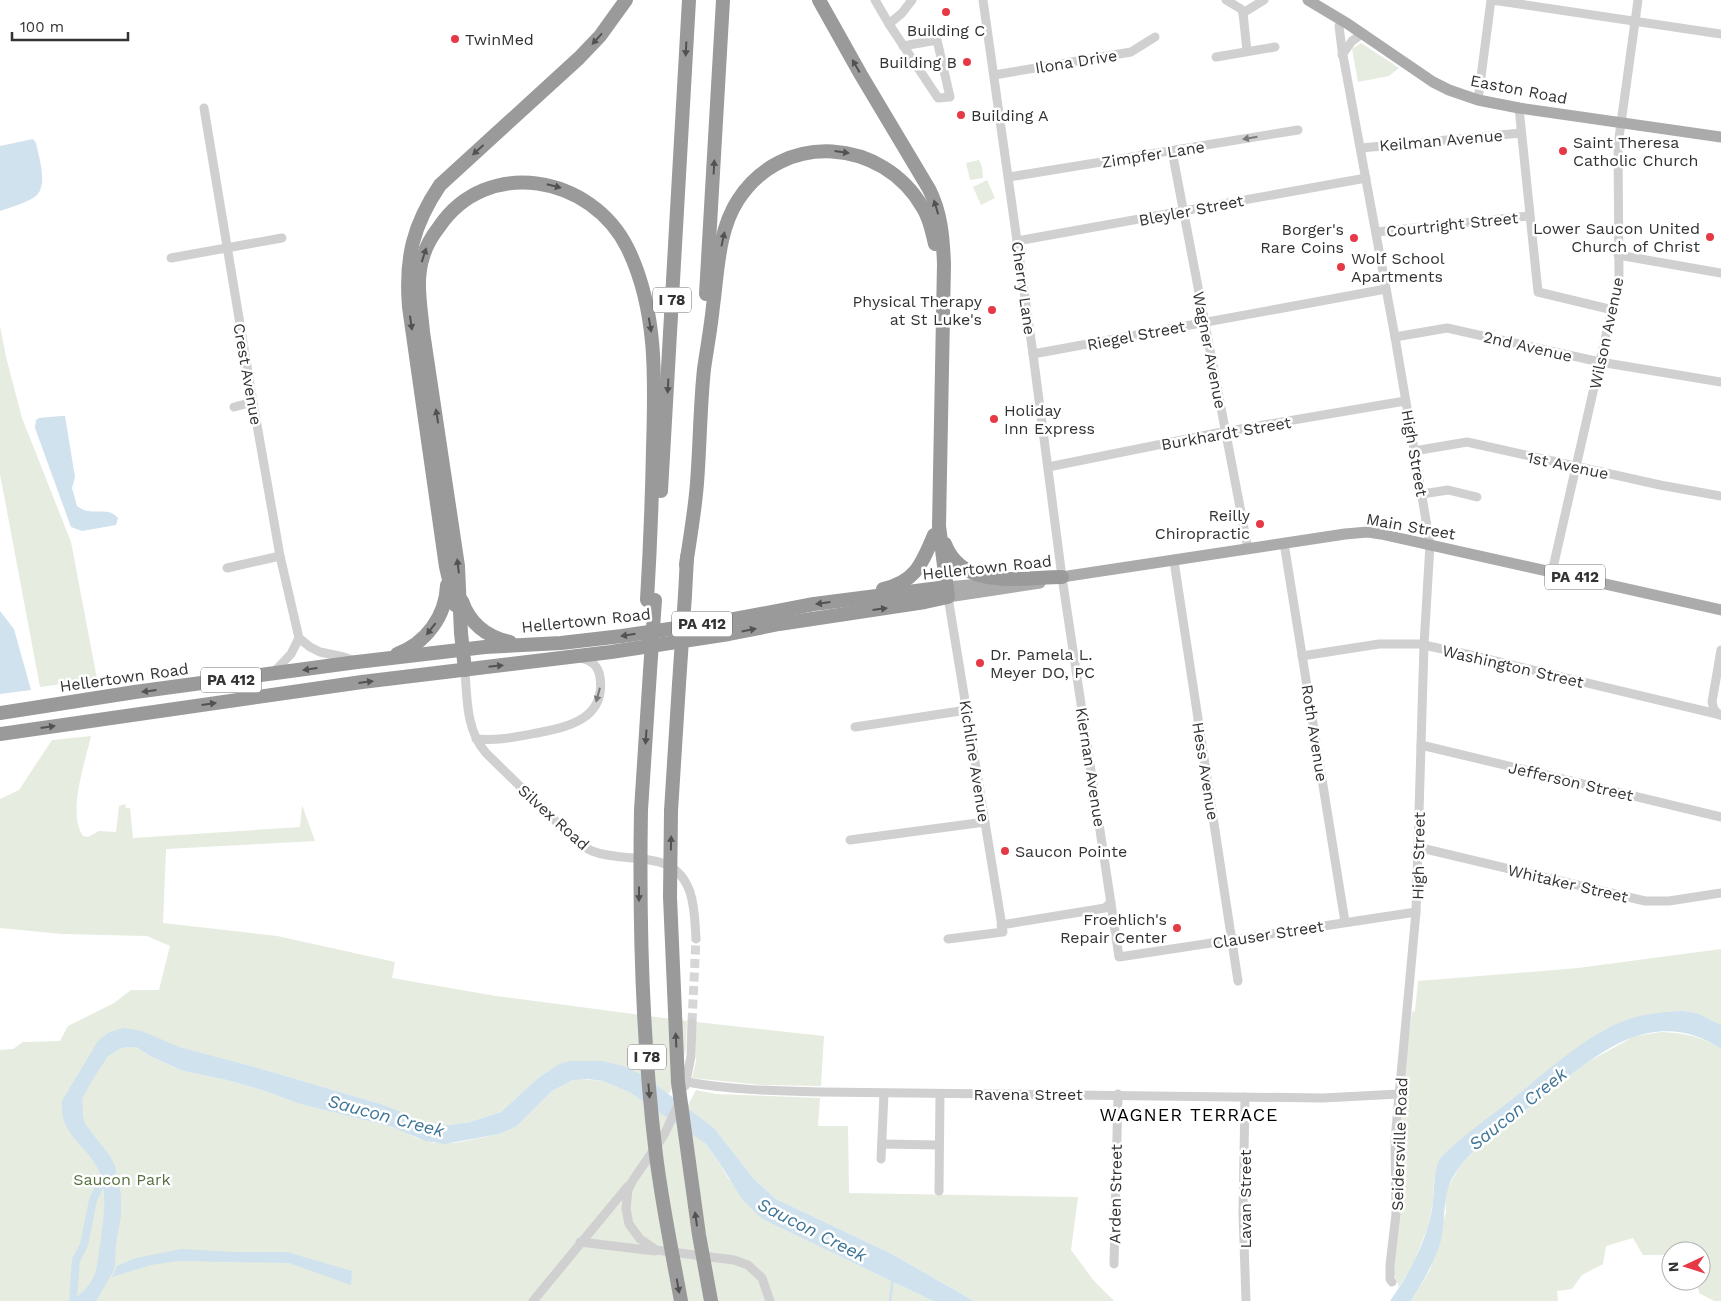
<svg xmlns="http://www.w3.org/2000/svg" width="1721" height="1301" font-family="'Work Sans',sans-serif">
	<rect width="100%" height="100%" fill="#fff"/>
	<g fill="#e6ecdf">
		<path d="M1361 43 1399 68 1389 76 1358 82 1352 49Z"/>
		<path d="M979 160 982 167 983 178 970 180 966 163Z"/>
		<path d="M987 180 995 198 981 205 973 187Z"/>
		<path d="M0 326 6 357 22 418 71 542 97 679 40 687 0 474Z"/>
		<path d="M91 736C85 763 67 813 83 836L88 837 99 831 116 832 119 806 125 804 126 808H130L133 838 300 827 302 805 315 841 166 849 163 923 277 936 395 962 392 978 496 996 687 1021 686 1048 680 1073 669 1094 602 1061H570L537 1079 501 1112 470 1122 441 1126 418 1120 384 1105 255 1067 170 1045 142 1031 121 1048 136 1047 150 1056 183 1071 227 1080 262 1090 300 1104 384 1125 401 1130 416 1138 434 1143H455L499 1134 509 1130 517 1126 552 1091 573 1080 580 1079 603 1081 618 1087 629 1092 678 1124 696 1090 716 1094 820 1098 818 1126H848L849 1193 1078 1197 1071 1250 1094 1281 1114 1301H974L890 1253 776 1199 754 1179 714 1128 700 1119 705 1143 717 1159 728 1178 762 1219 933 1301H0V1050L13 1049 23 1042 60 1041 68 1026 114 1003 131 990H159L170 946 147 936 62 934 0 928V799L19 790 52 740Z"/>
		<path d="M1721 949V1025L1697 1013 1684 1011 1579 1047 1491 1115 1441 1157 1434 1180 1433 1202 1428 1226 1413 1265 1399 1287 1393 1272 1400 1213 1402 1088 1412 1012 1415 1011 1418 981 1578 968Z"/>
		<path d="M696 1022 824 1036 821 1086 762 1085 692 1078 696 1061Z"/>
		<path d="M1661 1032C1684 1033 1702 1036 1721 1049V1301H1714L1699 1293 1697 1281H1701V1251H1671V1255H1643L1633 1238 1606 1246 1603 1264 1582 1275 1572 1289 1557 1291 1558 1301H1411L1430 1270 1446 1212 1445 1197 1448 1188 1458 1169 1467 1158 1490 1138 1586 1063 1635 1036Z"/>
	</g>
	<g fill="#cfe2ee">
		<path d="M33 139 36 143C39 159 50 189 33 198 23 204 11 207 0 211V146Z"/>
		<path d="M61 416H65L75 477 72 488 77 506C80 508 84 511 88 511 100 513 109 508 118 518L116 525 82 531 71 527 35 428 36 420 39 418Z"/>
		<path d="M0 611 14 629 31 690 0 694Z"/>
		<path d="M1684 1011 1697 1013 1721 1025V1049C1699 1034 1675 1028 1649 1033 1609 1039 1563 1082 1531 1106 1506 1125 1468 1150 1453 1177 1442 1196 1446 1219 1441 1240 1435 1262 1423 1281 1411 1301H1390C1409 1274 1424 1246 1431 1214 1436 1194 1431 1175 1441 1157 1466 1133 1494 1113 1521 1092 1552 1067 1584 1038 1621 1022 1640 1014 1663 1012 1684 1011Z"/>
		<path d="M123 1028 142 1031 179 1047 255 1067 384 1105 427 1123 441 1126 470 1122 501 1112 537 1079 559 1064 570 1061H602L623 1066 644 1076 714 1128 754 1179 776 1199 890 1253 974 1301H933L762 1219 742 1199 717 1159 705 1143 629 1092 603 1081 587 1079 573 1080 552 1091 517 1126 509 1130 499 1134 445 1144 425 1141 392 1127 300 1104 262 1090 227 1080 183 1071 150 1056 136 1047 121 1048 108 1056 93 1079 82 1099 83 1116 85 1124 110 1156 115 1166 121 1195V1216L116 1244 115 1265 113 1272 96 1301H73C80 1294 88 1288 93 1278 98 1268 98 1256 100 1245 103 1220 109 1193 98 1169 85 1143 59 1135 62 1101L98 1041 108 1033Z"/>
		<path d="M181 1249 234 1252H287L352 1271 351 1285 289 1263 179 1261 151 1265 112 1277 117 1266 136 1258Z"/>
	</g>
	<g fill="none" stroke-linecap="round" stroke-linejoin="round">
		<path stroke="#cfe2ee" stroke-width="2.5" d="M890 1301 893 1278"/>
		<path stroke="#cfe2ee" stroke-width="8" d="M73 1301 76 1260 84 1245 93 1200 104 1177V1173"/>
		<path stroke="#d6d6d6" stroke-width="9" stroke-dasharray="9 4.5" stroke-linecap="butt" d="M692 1022 696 939"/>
		<g stroke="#d0d0d0" stroke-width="9">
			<path d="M875 0 889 24"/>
			<path d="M983 0 1033 354 1062 577 1119 957 1416 912"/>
			<path d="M1226 0 1241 9 1243 13"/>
			<path d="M1492 0 1721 34"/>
			<path d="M1342 21 1339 26 1342 50 1395 337 1430 544 1424 645 1416 912 1395 1140 1396 1214 1390 1265V1279L1392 1282"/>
			<path d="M903 46 937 40 950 97 938 98 889 24 902 13 912 0"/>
			<path d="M1247 51 1243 13 1264 0"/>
			<path d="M1342 55 1352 41 1362 34"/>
			<path d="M1216 57 1275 47"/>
			<path d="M994 75 1131 52 1155 37"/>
			<path d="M1478 100 1491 0"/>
			<path d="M204 108 253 402 280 556 299 638 310 647 320 652 344 657 355 661"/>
			<path d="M1519 108 1538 292 1613 310"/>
			<path d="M1361 148 1521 133"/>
			<path d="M1172 151 1248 549"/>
			<path d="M1009 177 1298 130"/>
			<path d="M1376 232 1529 216"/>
			<path d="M1017 241 1366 178"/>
			<path d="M1618 255 1721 273"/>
			<path d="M171 258 282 238"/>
			<path d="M1395 337 1447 328 1600 362 1721 382"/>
			<path d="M1033 354 1386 289"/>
			<path d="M234 407 253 402"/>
			<path d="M1414 451 1467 442 1660 485 1721 496"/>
			<path d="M1048 467 1217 433 1405 401"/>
			<path d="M1422 494 1448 490 1477 497"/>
			<path d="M1284 543 1345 922"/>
			<path d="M1174 561 1238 981"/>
			<path d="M227 568 280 556"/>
			<path d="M1552 572 1619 278 1618 145 1638 0"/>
			<path d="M1302 656 1379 644H1419L1466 654 1721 715"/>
			<path d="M465 670C467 699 466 730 486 753L573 838C579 843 585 848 592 851 627 865 674 846 690 892 695 907 695 923 696 939"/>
			<path d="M273 673 291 654 299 638"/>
			<path d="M1720 715 1714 710 1712 702 1721 650"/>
			<path d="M855 727 967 710"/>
			<path d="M476 739C497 741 516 737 537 733 568 727 606 719 600 677 598 665 591 660 580 658"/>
			<path d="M1421 745 1721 817"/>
			<path d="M850 840 985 822"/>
			<path d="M1417 847 1645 901H1669L1721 893"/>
			<path d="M1001 925 1105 908 1111 902"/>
			<path d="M948 939 1003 932 948 597"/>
			<path d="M687 1082C731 1090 775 1091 821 1092L1323 1098 1399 1094"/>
			<path d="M685 1086 691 1056 692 1022"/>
			<path d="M1245 1097 1243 1212 1246 1301"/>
			<path d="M679 1103 664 1135 633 1180 628 1190 626 1209 629 1224 640 1239 656 1250 734 1260 748 1265 762 1278 770 1301"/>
			<path d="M882 1144 939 1145"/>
			<path d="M881 1159 884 1093"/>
			<path d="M939 1191 940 1094"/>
			<path d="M580 1242 655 1251"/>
			<path d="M1114 1264 1118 1094"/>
			<path d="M533 1301 628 1186"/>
		</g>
		<g stroke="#ababab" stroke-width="11">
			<path d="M1308 0 1348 24 1433 82 1449 90 1478 100 1519 108 1721 137"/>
			<path d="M1055 578 1345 534 1368 532 1381 534 1721 610"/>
			<path d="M947 587 1001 582"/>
			<path d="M948 597 1040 583"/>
		</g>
		<g stroke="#9a9a9a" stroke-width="14">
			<path d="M706 294 723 0"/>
			<path d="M661 491 689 0"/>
			<path d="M945 544C963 591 1022 577 1062 577"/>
			<path d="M686 565C690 538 695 510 697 483 700 445 700 407 704 369 707 348 711 327 713 306 718 270 718 231 738 200 783 130 883 138 923 208 930 219 932 232 935 244"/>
			<path d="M883 589C916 582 922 563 934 535"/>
			<path d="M685 595 687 557"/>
			<path d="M462 601C470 624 487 637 510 642"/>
			<path d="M455 605 446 567 409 307C405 258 413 225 440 185L579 58 600 36 626 0"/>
			<path d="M397 654C426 643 446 616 447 585"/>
			<path d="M465 670 461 633 458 566 423 332C421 308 415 280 423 257 426 246 432 236 439 227 487 156 592 175 628 249 658 311 655 382 653 449 652 500 650 550 647 600"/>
			<path d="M0 713 135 692 357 662 485 647 561 643 622 636 724 621 814 604 947 587"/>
			<path d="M0 734 362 682 611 652 729 634 779 624 925 602 948 597 939 526 944 264C943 238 941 212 929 189L861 75 819 0"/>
			<path d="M641 810 650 671"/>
			<path d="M671 811 679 684"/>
		</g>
		<g stroke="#9a9a9a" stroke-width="14">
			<path d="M650 671 655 600"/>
			<path d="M679 684 685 595"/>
			<path d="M641 810C639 925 642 1040 656 1155 662 1204 672 1252 681 1301"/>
			<path d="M671 811 670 897 678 1082 699 1235 711 1301"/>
		</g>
	</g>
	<defs><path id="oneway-solid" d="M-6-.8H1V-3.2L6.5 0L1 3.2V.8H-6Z" transform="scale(1.25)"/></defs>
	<g fill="#525252">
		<use href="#oneway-solid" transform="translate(597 39) rotate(132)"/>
		<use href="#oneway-solid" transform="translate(686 49) rotate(93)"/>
		<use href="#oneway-solid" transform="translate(856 66) rotate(-120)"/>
		<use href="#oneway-solid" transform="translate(478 150) rotate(138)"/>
		<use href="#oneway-solid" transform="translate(842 152) rotate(8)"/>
		<use href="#oneway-solid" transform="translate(714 167) rotate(-87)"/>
		<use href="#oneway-solid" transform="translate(554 186) rotate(14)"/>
		<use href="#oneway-solid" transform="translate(936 207) rotate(-107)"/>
		<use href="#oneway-solid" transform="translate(723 239) rotate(-78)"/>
		<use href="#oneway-solid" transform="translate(424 255) rotate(-72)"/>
		<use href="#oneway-solid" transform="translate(411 323) rotate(82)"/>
		<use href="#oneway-solid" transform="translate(650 325) rotate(81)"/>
		<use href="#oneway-solid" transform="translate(668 386) rotate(93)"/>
		<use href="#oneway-solid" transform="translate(437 416) rotate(-99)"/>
		<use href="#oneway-solid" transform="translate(458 566) rotate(-97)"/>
		<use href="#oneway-solid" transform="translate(823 603) rotate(172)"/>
		<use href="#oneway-solid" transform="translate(880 609) rotate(-7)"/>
		<use href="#oneway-solid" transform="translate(431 629) rotate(128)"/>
		<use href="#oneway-solid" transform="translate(749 630) rotate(-11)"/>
		<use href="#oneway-solid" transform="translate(628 635) rotate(171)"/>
		<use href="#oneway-solid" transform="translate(496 666) rotate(-6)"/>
		<use href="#oneway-solid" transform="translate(310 669) rotate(172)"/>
		<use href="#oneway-solid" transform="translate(366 682) rotate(-7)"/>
		<use href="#oneway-solid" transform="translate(149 691) rotate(173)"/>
		<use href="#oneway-solid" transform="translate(209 704) rotate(-8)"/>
		<use href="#oneway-solid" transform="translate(48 727) rotate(-8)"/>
		<use href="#oneway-solid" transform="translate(646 737) rotate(94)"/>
		<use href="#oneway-solid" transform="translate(671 843) rotate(-89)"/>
		<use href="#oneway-solid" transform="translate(639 894) rotate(90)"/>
		<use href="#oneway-solid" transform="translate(676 1040) rotate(-93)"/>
		<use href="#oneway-solid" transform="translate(649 1091) rotate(85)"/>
		<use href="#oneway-solid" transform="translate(696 1219) rotate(-98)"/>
		<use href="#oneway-solid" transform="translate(678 1286) rotate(80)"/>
	</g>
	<g fill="#7a7a7a">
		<use href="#oneway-solid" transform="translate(1250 138) rotate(171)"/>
		<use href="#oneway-solid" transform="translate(598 695) rotate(105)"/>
	</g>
	<g fill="#e63946" stroke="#fff" stroke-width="2">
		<circle cx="946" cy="12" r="5"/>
		<circle cx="455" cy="39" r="5"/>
		<circle cx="967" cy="62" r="5"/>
		<circle cx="961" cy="115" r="5"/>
		<circle cx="1563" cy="151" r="5"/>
		<circle cx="1710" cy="237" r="5"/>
		<circle cx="1354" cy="238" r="5"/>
		<circle cx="1341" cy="267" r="5"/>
		<circle cx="992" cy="310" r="5"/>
		<circle cx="994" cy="419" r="5"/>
		<circle cx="1260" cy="524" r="5"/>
		<circle cx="980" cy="663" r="5"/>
		<circle cx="1005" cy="851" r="5"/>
		<circle cx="1177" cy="928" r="5"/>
	</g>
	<g text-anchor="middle" stroke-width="5" stroke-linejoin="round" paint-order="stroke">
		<g fill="#fff" stroke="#707070" stroke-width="1">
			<rect x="653" y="287.5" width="38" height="25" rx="4"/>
			<rect x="1545" y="564.5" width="60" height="25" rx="4"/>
			<rect x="672" y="611.5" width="60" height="25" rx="4"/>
			<rect x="201" y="667.5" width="60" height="25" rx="4"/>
			<rect x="628" y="1044.5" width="38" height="25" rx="4"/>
		</g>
		<g font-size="15" font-weight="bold" fill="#333">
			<text x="672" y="305">I 78</text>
			<text x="1575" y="582">PA 412</text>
			<text x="702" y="629">PA 412</text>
			<text x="231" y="685">PA 412</text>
			<text x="647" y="1062">I 78</text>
		</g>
		<g font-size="16" fill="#333" stroke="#fff" text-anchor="start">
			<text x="946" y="36" text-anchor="middle">Building C</text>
			<text x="465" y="45">TwinMed</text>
			<text x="957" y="68" text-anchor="end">Building B</text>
			<text x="971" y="121">Building A</text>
			<text x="1573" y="148">Saint Theresa<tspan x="1573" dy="18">Catholic Church</tspan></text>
			<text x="1700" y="234" text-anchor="end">Lower Saucon United<tspan x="1700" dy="18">Church of Christ</tspan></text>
			<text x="1344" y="235" text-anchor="end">Borger's<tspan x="1344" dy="18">Rare Coins</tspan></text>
			<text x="1351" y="264">Wolf School<tspan x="1351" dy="18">Apartments</tspan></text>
			<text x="982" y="307" text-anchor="end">Physical Therapy<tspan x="982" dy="18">at St Luke's</tspan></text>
			<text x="1004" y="416">Holiday<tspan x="1004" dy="18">Inn Express</tspan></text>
			<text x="1250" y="521" text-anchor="end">Reilly<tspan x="1250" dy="18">Chiropractic</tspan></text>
			<text x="990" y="660">Dr. Pamela L.<tspan x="990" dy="18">Meyer DO, PC</tspan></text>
			<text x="1015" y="857">Saucon Pointe</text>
			<text x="1167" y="925" text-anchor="end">Froehlich's<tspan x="1167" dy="18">Repair Center</tspan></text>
		</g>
		<g font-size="16" fill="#333" stroke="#fff">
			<text transform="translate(1076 61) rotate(-9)" y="6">Ilona Drive</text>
			<text transform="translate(1519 89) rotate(11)" y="6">Easton Road</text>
			<text transform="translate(1441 140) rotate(-5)" y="6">Keilman Avenue</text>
			<text transform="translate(1153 154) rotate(-9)" y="6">Zimpfer Lane</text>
			<text transform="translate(1191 210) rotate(-11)" y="6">Bleyler Street</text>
			<text transform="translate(1452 224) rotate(-6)" y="6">Courtright Street</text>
			<text transform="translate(1024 288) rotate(82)" y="6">Cherry Lane</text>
			<text transform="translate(1606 333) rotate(-78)" y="6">Wilson Avenue</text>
			<text transform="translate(1136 335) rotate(-11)" y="6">Riegel Street</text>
			<text transform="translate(1528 346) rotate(13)" y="6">2nd Avenue</text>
			<text transform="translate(1210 350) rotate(79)" y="6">Wagner Avenue</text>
			<text transform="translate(248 374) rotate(80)" y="6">Crest Avenue</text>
			<text transform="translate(1226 433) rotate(-10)" y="6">Burkhardt Street</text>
			<text transform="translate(1415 453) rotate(80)" y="6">High Street</text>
			<text transform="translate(1568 465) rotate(12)" y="6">1st Avenue</text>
			<text transform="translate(1411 526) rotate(10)" y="6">Main Street</text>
			<text transform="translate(987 567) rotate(-6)" y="6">Hellertown Road</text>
			<text transform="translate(586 620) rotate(-6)" y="6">Hellertown Road</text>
			<text transform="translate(1513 666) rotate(13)" y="6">Washington Street</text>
			<text transform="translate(124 677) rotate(-8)" y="6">Hellertown Road</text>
			<text transform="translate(1315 733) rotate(81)" y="6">Roth Avenue</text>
			<text transform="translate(975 761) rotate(81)" y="6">Kichline Avenue</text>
			<text transform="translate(1091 767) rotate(81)" y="6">Kiernan Avenue</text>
			<text transform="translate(1206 771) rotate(81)" y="6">Hess Avenue</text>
			<text transform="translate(1571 781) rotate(13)" y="6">Jefferson Street</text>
			<text transform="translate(554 817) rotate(42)" y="6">Silvex Road</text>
			<text transform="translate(1418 856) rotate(-89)" y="6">High Street</text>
			<text transform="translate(1568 883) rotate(13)" y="6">Whitaker Street</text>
			<text transform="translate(1268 934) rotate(-9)" y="6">Clauser Street</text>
			<text x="1028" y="1100">Ravena Street</text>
			<text transform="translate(1399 1144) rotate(-88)" y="6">Seidersville Road</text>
			<text transform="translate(1115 1194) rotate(-89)" y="6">Arden Street</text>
			<text transform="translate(1245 1199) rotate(-90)" y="6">Lavan Street</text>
		</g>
		<g font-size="16" fill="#56703f" stroke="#fff">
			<text x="122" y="1185">Saucon Park</text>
		</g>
		<g font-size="18" font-style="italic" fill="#3f7597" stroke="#fff">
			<text transform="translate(1518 1109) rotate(-39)" y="6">Saucon Creek</text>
			<text transform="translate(386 1116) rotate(15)" y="6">Saucon Creek</text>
			<text transform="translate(812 1230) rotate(27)" y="6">Saucon Creek</text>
		</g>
		<g font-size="18" letter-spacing="1" fill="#000" stroke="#fff">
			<text x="1189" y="1121">WAGNER TERRACE</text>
		</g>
	</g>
	<g transform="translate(1686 1266) rotate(266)"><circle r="24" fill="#ffffff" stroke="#adadad"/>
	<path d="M0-4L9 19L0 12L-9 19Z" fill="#e63946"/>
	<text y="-8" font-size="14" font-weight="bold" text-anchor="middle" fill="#333333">N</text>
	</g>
	<path d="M12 32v8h116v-8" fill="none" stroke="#333333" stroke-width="2.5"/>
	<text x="20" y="32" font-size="15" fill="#333333" stroke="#ffffff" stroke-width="4" paint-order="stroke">100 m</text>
</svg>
